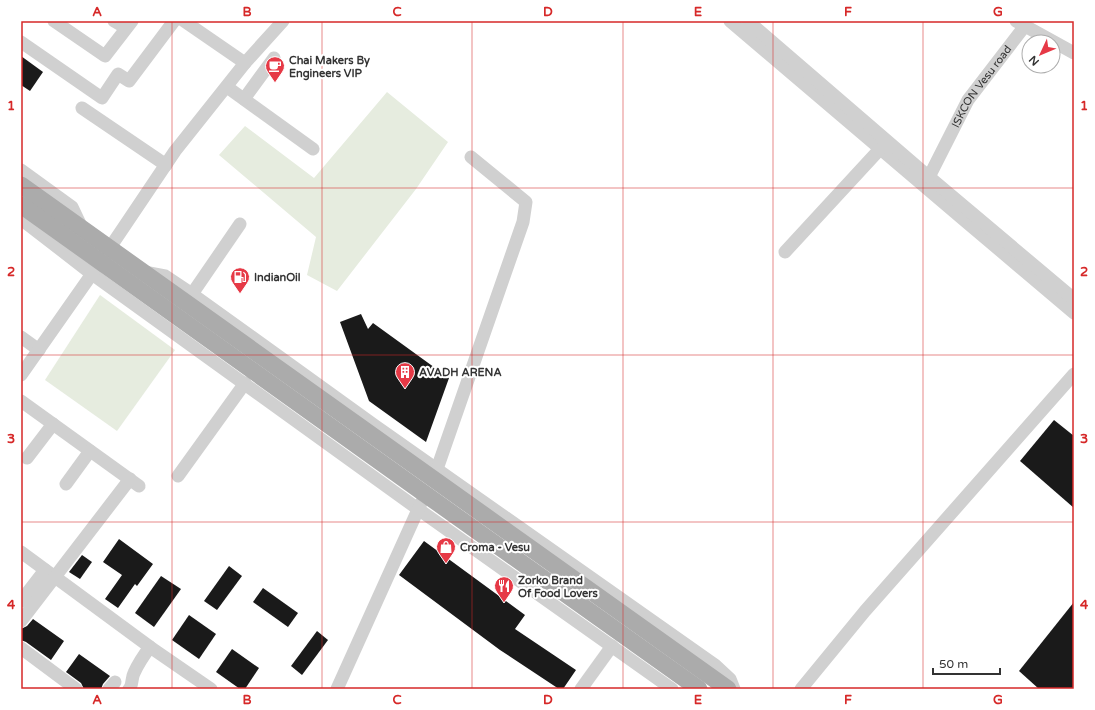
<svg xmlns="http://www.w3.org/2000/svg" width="1095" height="710" font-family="'Varela Round',sans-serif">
	<rect width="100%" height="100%" fill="#fff"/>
	<g fill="#e6ecdf">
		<path d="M387 92 448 142 416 189 337 291 307 275 316 237 219 155 245 126 314 178Z"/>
		<path d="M100 295 175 350 117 431 45 380Z"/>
	</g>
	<g fill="#1a1a1a">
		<path d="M21 56 43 72 30 91 21 85Z"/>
		<path d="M361 314 368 329 373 323 449 378 426 442 369 401 340 322Z"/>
		<path d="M1054 420 1074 436V508L1020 461Z"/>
		<path d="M119 539 153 564 137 586 135 584 118 608 105 599 122 575 103 562Z"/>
		<path d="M424 541 525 615 515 629 576 670 563 689H559L500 650 399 575Z"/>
		<path d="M82 555 92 562 80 579 69 572Z"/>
		<path d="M229 566 242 576 217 610 204 601Z"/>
		<path d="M161 576 181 589 154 627 135 613Z"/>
		<path d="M263 588 298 613 288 627 253 602Z"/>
		<path d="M1074 602V689H1039L1019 671Z"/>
		<path d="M189 615 216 634 199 659 172 640Z"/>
		<path d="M33 619 64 641 51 660 26 642 21 640V629L27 626Z"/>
		<path d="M317 631 328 640 302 675 291 666Z"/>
		<path d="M232 649 259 668 245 689H240L216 672Z"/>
		<path d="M79 654 110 676 103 684 101 689H84L81 683 66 672Z"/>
	</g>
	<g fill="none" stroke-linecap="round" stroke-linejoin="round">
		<g stroke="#d0d0d0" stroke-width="13">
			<path d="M54 21 105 56 132 21"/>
			<path d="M114 21 126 28"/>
			<path d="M184 21 245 63"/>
			<path d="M730 21C844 118 959 216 1074 313"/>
			<path d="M748 21 922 171 1074 299"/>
			<path d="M1016 21 1074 53"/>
			<path d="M21 42 102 98 118 74 129 81 174 21"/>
			<path d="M227 87 313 149"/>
			<path d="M244 99 274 58"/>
			<path d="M82 108 166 165"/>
			<path d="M21 170 72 207 82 228"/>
			<path id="s1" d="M929 177 968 100 1024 27"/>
			<path d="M21 219 92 274 418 509 672 689"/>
			<path d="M785 252 880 149"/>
			<path d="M144 272 165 276 192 294 374 425 715 665 730 679 734 689"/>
			<path d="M192 294 240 224"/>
			<path d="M21 337 39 350"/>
			<path d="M21 375 101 261 175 151 245 63 283 21"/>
			<path d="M21 401 139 486"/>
			<path d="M27 458 53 424"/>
			<path d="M178 476 245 383"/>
			<path d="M433 476 437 469 523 222 526 202 471 157"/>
			<path d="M66 484 90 451"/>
			<path d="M21 552 150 647 211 689"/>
			<path d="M21 601 45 570"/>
			<path d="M21 621 130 479"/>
			<path d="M21 648 76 689"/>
			<path d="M109 689 115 682"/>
			<path d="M129 689C133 685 131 679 134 673 138 664 144 655 150 647"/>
			<path d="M337 689 421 503"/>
			<path d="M581 689 612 646"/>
			<path d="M801 689 865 611 1074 374"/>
		</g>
		<g stroke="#ababab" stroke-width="17">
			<path d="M21 185 728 689"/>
			<path d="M21 205 425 494 699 689"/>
		</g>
	</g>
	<path fill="none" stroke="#d62828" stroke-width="1" stroke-opacity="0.55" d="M172 21V689M322 21V689M472 21V689M623 21V689M773 21V689M923 21V689M21 188H1074M21 355H1074M21 522H1074"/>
	<defs>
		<g id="cafe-pin" transform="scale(1)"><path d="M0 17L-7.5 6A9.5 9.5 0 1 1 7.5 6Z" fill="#e63946" stroke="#fff"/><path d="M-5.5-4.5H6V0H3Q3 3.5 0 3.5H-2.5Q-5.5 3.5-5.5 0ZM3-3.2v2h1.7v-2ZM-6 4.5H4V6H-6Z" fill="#fff"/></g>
		<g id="fuel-pin" transform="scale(1)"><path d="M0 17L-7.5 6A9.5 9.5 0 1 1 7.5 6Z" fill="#e63946" stroke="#fff"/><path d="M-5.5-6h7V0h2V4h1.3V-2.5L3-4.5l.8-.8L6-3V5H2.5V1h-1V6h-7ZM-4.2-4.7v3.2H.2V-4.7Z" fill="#fff"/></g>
		<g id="building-pin" transform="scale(1)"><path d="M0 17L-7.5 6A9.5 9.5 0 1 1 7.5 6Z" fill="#e63946" stroke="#fff"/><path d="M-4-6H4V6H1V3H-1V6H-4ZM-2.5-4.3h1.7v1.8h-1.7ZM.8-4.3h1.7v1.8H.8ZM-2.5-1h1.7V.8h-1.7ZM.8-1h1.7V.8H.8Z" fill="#fff"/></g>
		<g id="shop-pin" transform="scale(1)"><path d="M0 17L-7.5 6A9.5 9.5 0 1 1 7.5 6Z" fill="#e63946" stroke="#fff"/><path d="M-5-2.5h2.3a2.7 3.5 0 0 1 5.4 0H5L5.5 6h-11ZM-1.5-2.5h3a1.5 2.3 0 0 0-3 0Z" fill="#fff"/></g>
		<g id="restaurant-pin" transform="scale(1)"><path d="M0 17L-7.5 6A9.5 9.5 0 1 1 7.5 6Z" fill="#e63946" stroke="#fff"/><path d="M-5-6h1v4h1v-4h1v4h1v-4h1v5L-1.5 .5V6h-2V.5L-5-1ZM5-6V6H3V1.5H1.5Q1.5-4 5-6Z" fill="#fff"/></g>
	</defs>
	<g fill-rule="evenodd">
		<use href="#cafe-pin" x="275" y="66"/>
		<use href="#fuel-pin" x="240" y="277"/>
		<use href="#building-pin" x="405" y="372"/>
		<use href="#shop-pin" x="446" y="547"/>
		<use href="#restaurant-pin" x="504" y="586"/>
	</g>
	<g text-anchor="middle" stroke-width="4" stroke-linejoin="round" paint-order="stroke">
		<g font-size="11" font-weight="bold" fill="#333" stroke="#fff" text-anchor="start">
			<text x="289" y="64">Chai Makers By<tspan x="289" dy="13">Engineers VIP</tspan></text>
			<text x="254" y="281">IndianOil</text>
			<text x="419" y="376">AVADH ARENA</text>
			<text x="460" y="551">Croma - Vesu</text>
			<text x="518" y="584">Zorko Brand<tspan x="518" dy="13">Of Food Lovers</tspan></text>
		</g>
		<g font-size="11" fill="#333" stroke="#fff">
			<text dy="4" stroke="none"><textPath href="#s1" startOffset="105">ISKCON Vesu road</textPath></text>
		</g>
	</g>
	<rect width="1095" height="710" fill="none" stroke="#ffffff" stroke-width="44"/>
	<g transform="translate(1041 54) rotate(226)"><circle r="19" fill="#ffffff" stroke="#adadad"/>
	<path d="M0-3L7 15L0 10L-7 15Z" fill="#e63946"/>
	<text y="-6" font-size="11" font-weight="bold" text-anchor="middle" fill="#333333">N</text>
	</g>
	<path d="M933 668v6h67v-6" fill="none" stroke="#333333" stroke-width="2"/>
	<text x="939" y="668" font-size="12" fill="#333333" stroke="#ffffff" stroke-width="3" paint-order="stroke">50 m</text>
	<rect x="22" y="22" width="1051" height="666" fill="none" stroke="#d62828" stroke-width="1.5"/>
	<g font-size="13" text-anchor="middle" font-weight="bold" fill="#d62828">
		<text x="97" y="16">A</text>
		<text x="247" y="16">B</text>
		<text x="397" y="16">C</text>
		<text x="548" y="16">D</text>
		<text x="698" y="16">E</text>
		<text x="848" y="16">F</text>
		<text x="998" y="16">G</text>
		<text x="11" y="110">1</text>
		<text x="1084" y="110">1</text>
		<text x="11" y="276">2</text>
		<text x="1084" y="276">2</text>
		<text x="11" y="443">3</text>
		<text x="1084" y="443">3</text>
		<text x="11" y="609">4</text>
		<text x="1084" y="609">4</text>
		<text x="97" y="704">A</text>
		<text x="247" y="704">B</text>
		<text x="397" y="704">C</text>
		<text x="548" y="704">D</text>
		<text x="698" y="704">E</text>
		<text x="848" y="704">F</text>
		<text x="998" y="704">G</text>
	</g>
</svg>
